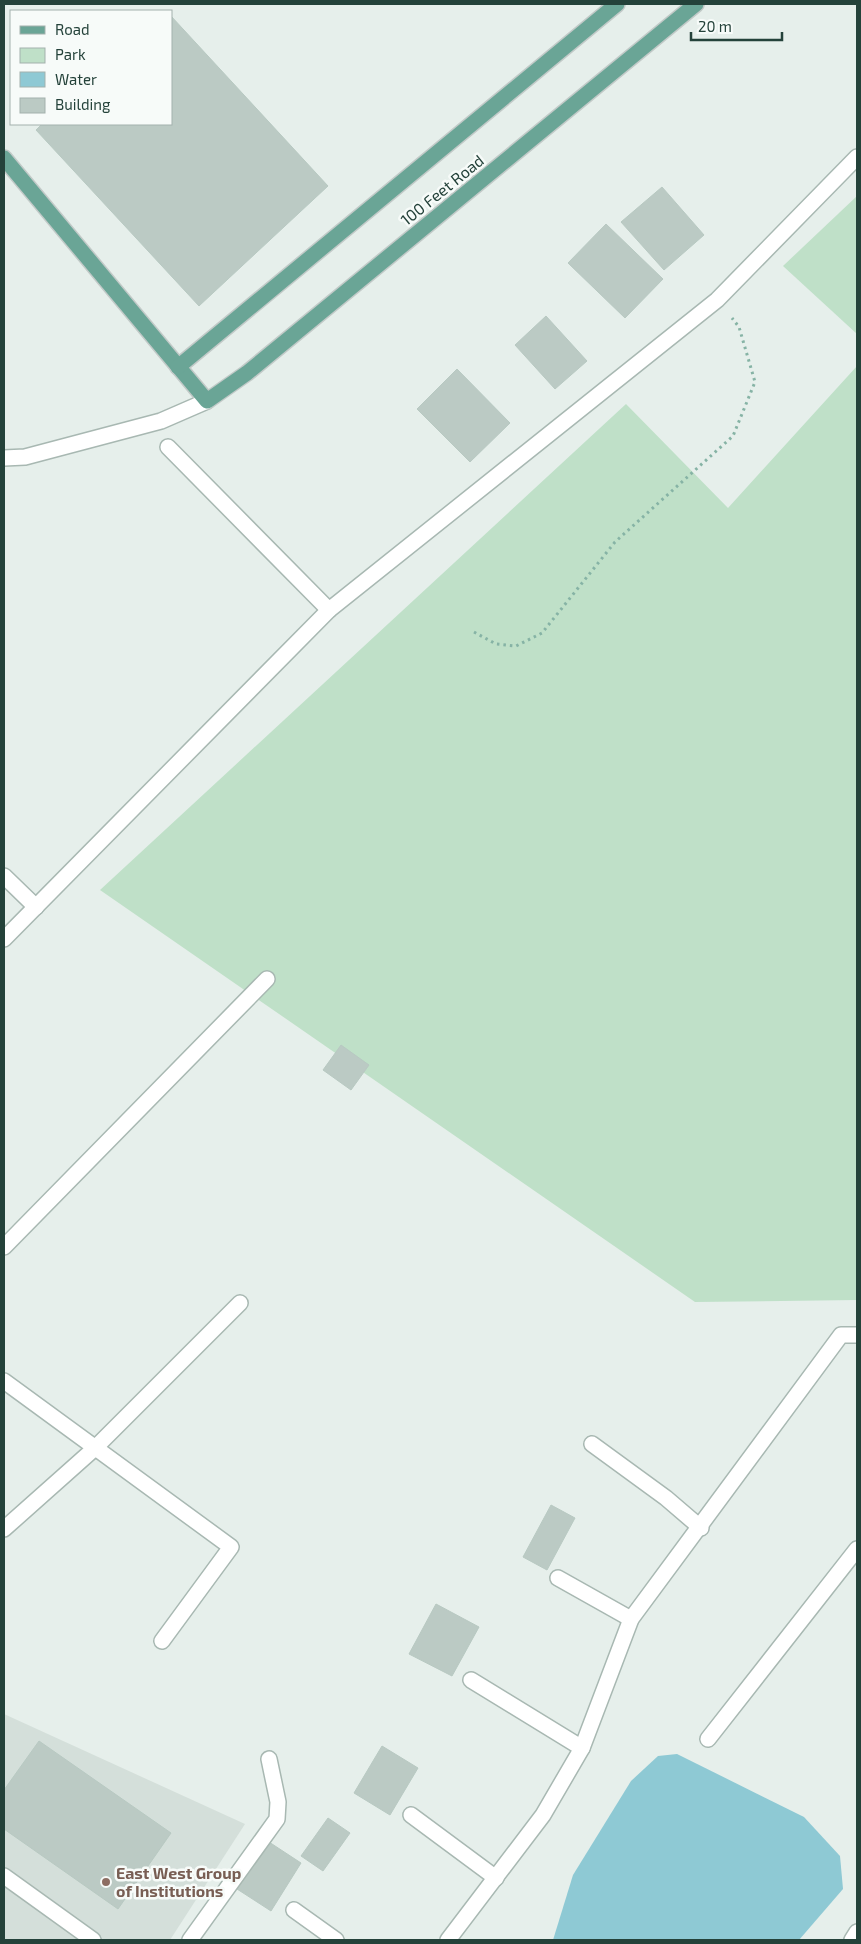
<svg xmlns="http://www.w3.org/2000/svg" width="861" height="1944" font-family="'Exo 2',sans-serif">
	<rect width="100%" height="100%" fill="#e6efeb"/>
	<path fill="#d4dfda" d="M4 1714 245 1824 170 1940H4Z"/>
	<g fill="#bfe0c8">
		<path d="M857 196V334L783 266Z"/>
		<path d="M857 366V1300L695 1302 100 890 626 404 728 508Z"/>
	</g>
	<path fill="#8ec9d4" d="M677 1754 804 1817 840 1856 843 1889 799 1940H553L573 1875 631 1781 658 1756Z"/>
	<g fill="#bbcac4" stroke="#b8c9c2">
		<path d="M171 16 328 186 199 306 36 130 42 124H171Z"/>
		<path d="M662 187 704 235 664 270 621 222Z"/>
		<path d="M606 224 663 279 625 318 568 263Z"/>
		<path d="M546 316 587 361 555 389 515 345Z"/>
		<path d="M457 369 510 423 470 462 417 409Z"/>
		<path d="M341 1045 369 1065 351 1090 323 1070Z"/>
		<path d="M551 1505 575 1518 547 1570 523 1557Z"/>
		<path d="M436 1604 479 1627 452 1676 409 1654Z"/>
		<path d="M39 1741 171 1833 118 1909 4 1829V1790Z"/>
		<path d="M382 1746 418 1768 390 1815 354 1793Z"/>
		<path d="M328 1818 350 1833 323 1871 301 1856Z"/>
		<path d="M269 1842 301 1863 271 1911 237 1889Z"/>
	</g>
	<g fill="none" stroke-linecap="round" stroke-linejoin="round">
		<g stroke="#a8b8b2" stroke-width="18">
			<g id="minor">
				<path d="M168 447 329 610"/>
				<path d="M4 458 25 457 161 421 207 401"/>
				<path d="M4 876 36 907"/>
				<path d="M4 939 329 610 717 300 857 157"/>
				<path d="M4 1247 267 979"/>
				<path d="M4 1381 231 1547 162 1641"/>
				<path d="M592 1444 666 1498 701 1528"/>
				<path d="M4 1529 95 1448 240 1303"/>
				<path d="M558 1578 631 1619"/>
				<path d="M471 1680 582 1748"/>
				<path d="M708 1739 857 1549"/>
				<path d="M411 1815 496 1878"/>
				<path d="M4 1876 93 1940"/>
				<path d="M294 1910 336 1940"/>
				<path d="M190 1940 277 1819 278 1802 269 1759"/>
				<path d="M448 1940 543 1815 582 1748 631 1619 841 1335H857"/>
				<path d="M852 1940 857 1932"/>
			</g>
		</g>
		<g stroke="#c2cac8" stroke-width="18">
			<g id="major">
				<path d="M4 158 207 401 247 373 696 4"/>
				<path d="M178 367 617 4"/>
			</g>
		</g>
		<path stroke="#86b3a5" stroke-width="3" stroke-dasharray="2.5 4" stroke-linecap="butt" d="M474 632 496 644 516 646 542 633 615 542 733 436 755 382 739 327 732 318"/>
		<use href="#minor" stroke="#fff" stroke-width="15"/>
		<use href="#major" stroke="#6aa596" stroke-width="15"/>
	</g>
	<circle fill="#8d6e63" stroke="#f7fbf9" stroke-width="2" cx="106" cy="1882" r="5"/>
	<g text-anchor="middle" stroke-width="5" stroke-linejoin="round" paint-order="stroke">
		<g font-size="16" fill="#24423a" stroke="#f7fbf9">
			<text transform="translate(442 190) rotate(-39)" y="6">100 Feet Road</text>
		</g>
		<g font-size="16" font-weight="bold" fill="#785e54" stroke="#f7fbf9" text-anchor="start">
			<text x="116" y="1879">East West Group<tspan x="116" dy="18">of Institutions</tspan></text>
		</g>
	</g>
	<rect width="861" height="1944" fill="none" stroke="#24423a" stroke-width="10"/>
	<rect x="10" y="10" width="162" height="115" fill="#f7fbf9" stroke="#a3b1ad"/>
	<rect x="20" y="26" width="25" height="8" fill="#6aa596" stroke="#a3b1ad"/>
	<text x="55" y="35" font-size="15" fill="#24423a">Road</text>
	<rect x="20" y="48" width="25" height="15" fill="#bfe0c8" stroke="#a3b1ad"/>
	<text x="55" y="60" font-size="15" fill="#24423a">Park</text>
	<rect x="20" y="72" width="25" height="15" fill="#8ec9d4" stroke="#a3b1ad"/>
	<text x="55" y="85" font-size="15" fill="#24423a">Water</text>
	<rect x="20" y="98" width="25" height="15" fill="#bbcac4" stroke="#a3b1ad"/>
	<text x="55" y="110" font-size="15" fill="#24423a">Building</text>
	<path d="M691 32v8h91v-8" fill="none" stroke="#24423a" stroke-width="2.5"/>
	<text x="698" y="32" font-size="15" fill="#24423a" stroke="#f7fbf9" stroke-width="4" paint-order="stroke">20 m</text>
</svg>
